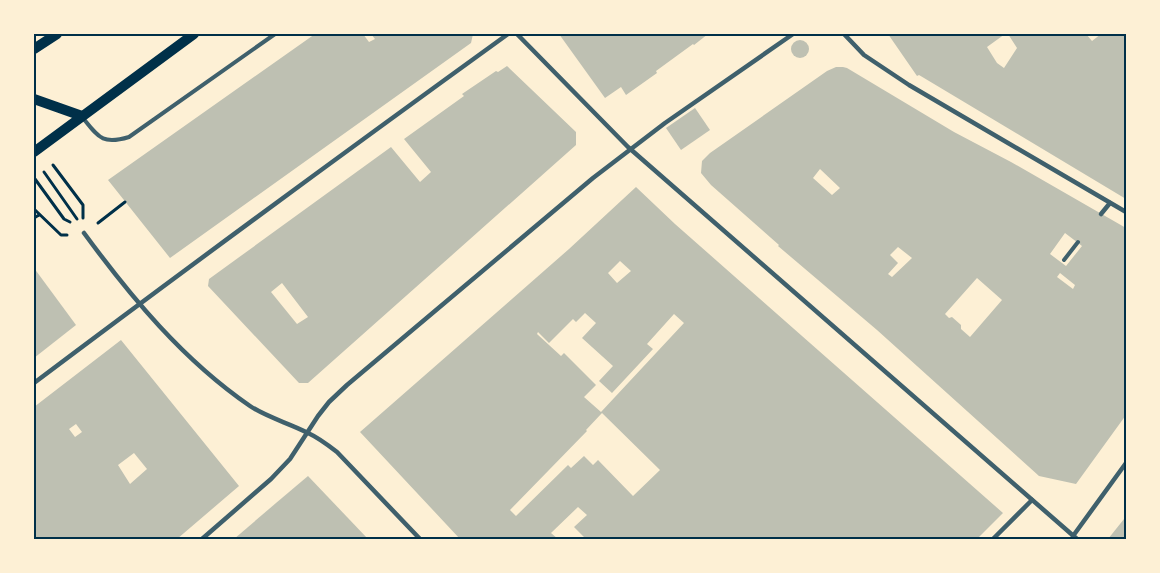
<svg xmlns="http://www.w3.org/2000/svg" width="1160" height="573" font-family="Spectral,serif">
	<rect width="100%" height="100%" fill="#fdf0d5"/>
	<g fill="#bec0b2" fill-rule="evenodd">
		<path d="M315 34H363L369 42 375 39 371 34H473L471 43 170 258 108 180Z"/>
		<path d="M559 34H708L694 45 693 44 656 71 657 73 626 95 621 87 605 98Z"/>
		<path d="M888 34H1005L987 47 997 63 1004 68 1017 48 1008 34H1086L1092 41 1101 34H1126V116L1125 117 1126 118V199L919 75 917 76Z"/>
		<circle cx="800" cy="49" r="9"/>
		<path d="M507 66 576 132V145L308 383H299L208 286 209 279 391 147 420 182 431 172 404 139 464 96 462 94 496 71 498 72ZM282 283 308 317 297 324 271 292Z"/>
		<path d="M836 67H843L847 68 954 132 1011 162 1126 228V415L1076 484 1039 476 877 330 778 246 779 245 711 185 701 173 702 161 710 153 827 71ZM820 169 840 188 832 195 813 178ZM1065 233 1082 246 1066 266 1050 254ZM898 247 912 258 892 277 888 274 898 263 890 255ZM1060 273 1075 285 1073 289 1057 277ZM977 278 1002 300 970 337 961 329V325L952 317 949 318 945 314Z"/>
		<path d="M695 108 710 130 681 150 666 128Z"/>
		<path d="M636 187 675 224 1003 513 977 539H586L574 527 587 515 578 507 551 533 558 539H460L360 432 569 249ZM620 261 631 271 617 283 608 273ZM585 313 596 323 582 338 613 366 599 381 612 393 653 349 647 344 674 314 684 323 601 412 584 397 596 385 564 353 561 356 537 334 538 332 549 343 573 319 576 322ZM602 413 660 470 633 496 598 460 593 465 584 456 571 468 568 465 516 516 510 510 587 431 586 430Z"/>
		<path d="M34 268 76 325 34 358Z"/>
		<path d="M121 340 239 486 177 539H36L34 537V407ZM76 424 82 432 75 437 69 429ZM134 453 147 469 130 484 118 465Z"/>
		<path d="M308 476 368 539H234L276 503Z"/>
		<path d="M1126 516V539H1108L1124 519Z"/>
	</g>
	<g fill="none" stroke-linecap="round" stroke-linejoin="round">
		<g stroke="#003049" stroke-width="3">
			<path d="M53 165 83 205V218"/>
			<path d="M44 172 77 219"/>
			<path d="M35 179 64 219 70 222"/>
			<path d="M34 209 61 235H67"/>
			<path d="M34 218 39 215"/>
			<path d="M98 223 125 202"/>
		</g>
		<g stroke="#3f606c" stroke-width="4">
			<path d="M83 118C99 138 103 145 129 137L275 34"/>
			<path d="M1064 260 1078 242"/>
		</g>
		<g stroke="#3f606c" stroke-width="4.5">
			<path d="M517 34 628 147 1077 539"/>
			<path d="M844 34 864 55 909 85 1126 212"/>
			<path d="M1101 214 1110 203"/>
			<path d="M84 233C131 297 183 360 250 406 268 418 289 423 308 433 319 438 328 445 337 452L420 539"/>
			<path d="M34 383C191 265 349 149 508 34"/>
			<path d="M1073 536 1126 463"/>
			<path d="M202 539 271 479 290 459 318 416 329 402 347 385 593 178 665 123 793 34"/>
			<path d="M993 539 1032 500"/>
		</g>
		<g stroke="#003049" stroke-width="10">
			<path d="M34 49 57 34"/>
			<path d="M34 99 82 116"/>
			<path d="M34 152 194 34"/>
		</g>
	</g>
	<rect width="1160" height="573" fill="none" stroke="#fdf0d5" stroke-width="70"/>
	<rect x="35" y="35" width="1090" height="503" fill="none" stroke="#003049" stroke-width="2"/>
</svg>
